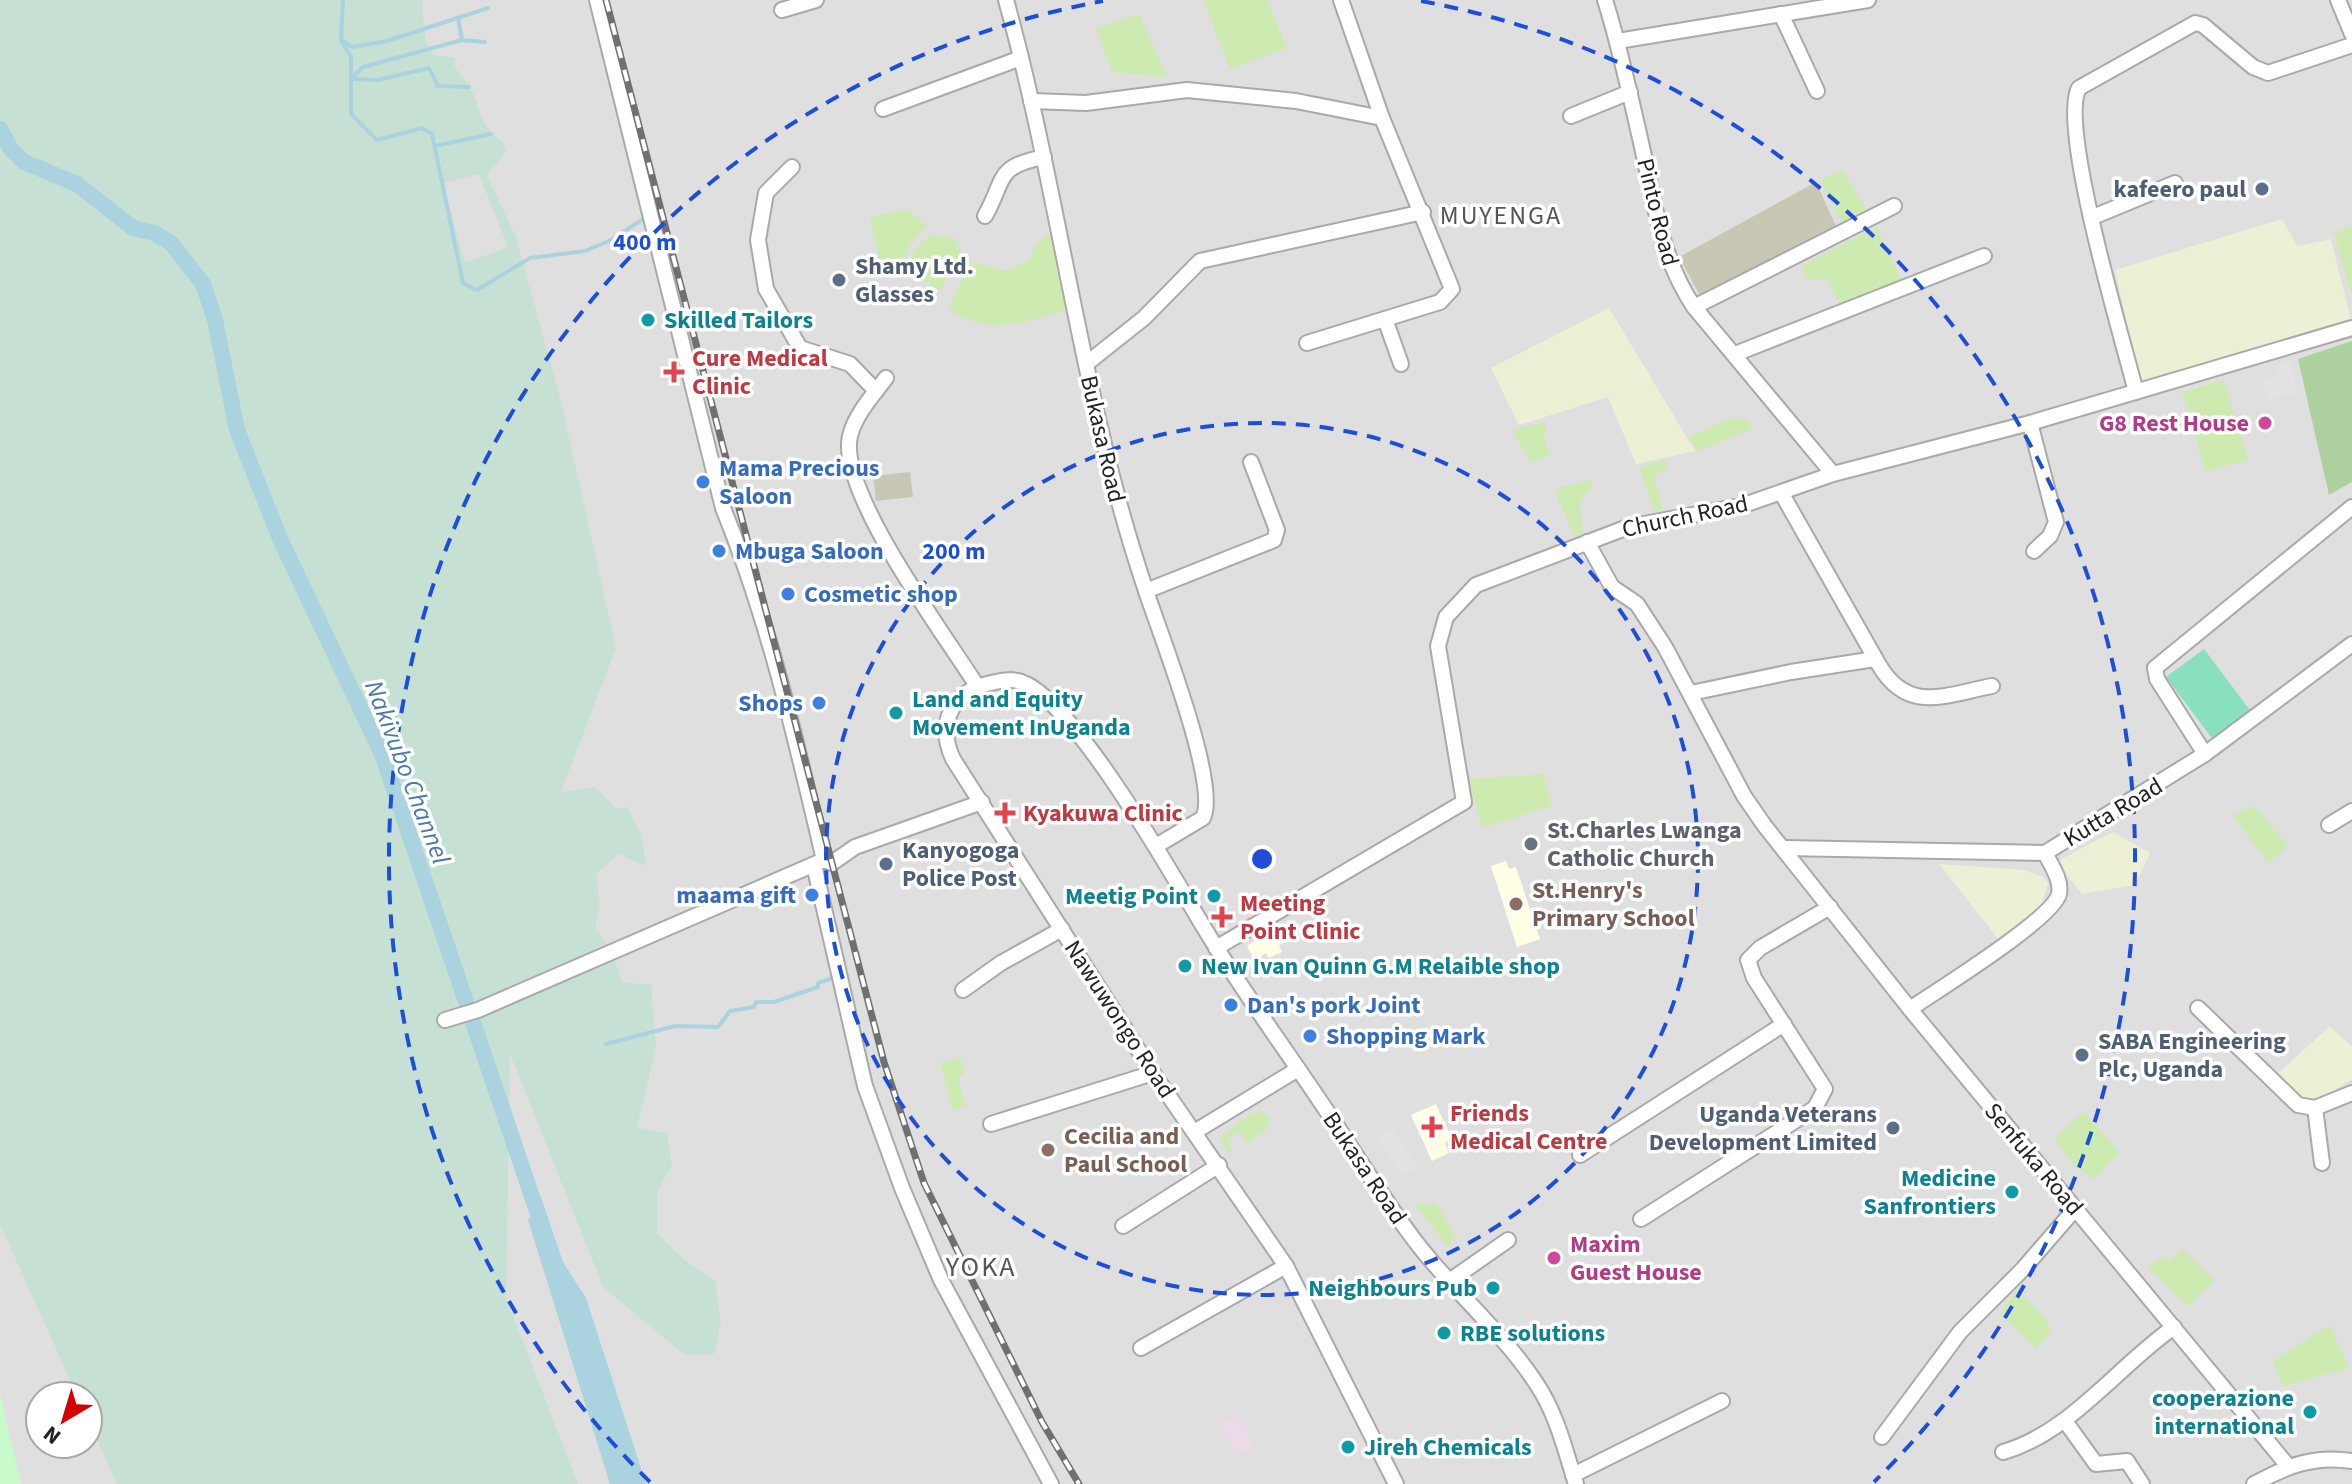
<svg xmlns="http://www.w3.org/2000/svg" width="2352" height="1484" font-family="'Source Sans 3',sans-serif">
	<rect width="100%" height="100%" fill="#f2efe9"/>
	<path fill="#e0dfdf" fill-rule="evenodd" d="M0 0H2352V1484H0ZM40 1396H88V1444H40Z"/>
	<path fill="#ebdbe8" d="M1239 1416 1254 1446 1236 1456 1219 1422Z"/>
	<g fill="#ffffe5">
		<path d="M1506 861 1509 869 1516 867 1540 939 1517 947 1491 866Z"/>
		<path d="M1284 929 1290 940 1279 945 1282 952 1269 958 1266 953 1254 960 1247 946 1268 931 1271 935Z"/>
		<path d="M1436 1104 1452 1139 1445 1143 1449 1153 1432 1161 1411 1115Z"/>
	</g>
	<g fill="#c7c7b4">
		<path d="M1816 182 1839 233 1703 301 1679 257Z"/>
		<path d="M910 472 913 497 876 501 873 476Z"/>
	</g>
	<g fill="#eef0d5">
		<path d="M2282 219 2297 246 2331 239 2352 324 2142 389 2115 270Z"/>
		<path d="M1609 308 1695 451 1636 464 1608 397 1519 425 1491 368Z"/>
		<path d="M2113 832 2150 853 2135 885 2082 894 2056 862Z"/>
		<path d="M1939 864 2024 870 2043 877 2048 883 2039 913 2000 941Z"/>
		<path d="M2330 1026 2352 1047V1079L2317 1101 2302 1099 2275 1076Z"/>
	</g>
	<g fill="#cdebb0">
		<path d="M1203 0H1267L1287 48 1230 69Z"/>
		<path d="M1139 14 1167 77 1112 72 1096 28Z"/>
		<path d="M1842 169 1869 214 1844 228 1821 181Z"/>
		<path d="M908 210 927 226 910 243 902 267 880 261 870 217Z"/>
		<path d="M2351 226 2352 227V297L2334 233Z"/>
		<path d="M1876 227 1903 283 1841 306 1827 279 1808 280 1801 266Z"/>
		<path d="M1054 230 1069 310C1029 321 984 338 949 308L970 262 1006 271 1029 260 1037 243Z"/>
		<path d="M933 234 953 237 962 252 940 291 908 272 915 248Z"/>
		<path d="M2224 380 2248 460 2205 471 2182 392Z"/>
		<path d="M1728 419H1749L1752 429 1698 451 1689 437Z"/>
		<path d="M1543 422 1547 432 1543 436 1550 455 1531 462 1512 430Z"/>
		<path d="M1664 459 1668 469 1654 475 1663 511 1656 514 1639 469Z"/>
		<path d="M1591 480 1593 485 1580 502 1583 536 1575 538 1556 494 1560 487Z"/>
		<path d="M1543 774 1552 806 1482 828 1468 779Z"/>
		<path d="M2254 806 2288 846 2269 863 2232 815Z"/>
		<path d="M960 1058 965 1074 958 1077 965 1105 953 1111 940 1063Z"/>
		<path d="M1261 1111 1270 1118 1266 1130 1248 1143 1239 1131 1228 1139 1233 1152 1227 1151 1219 1138 1243 1118Z"/>
		<path d="M2083 1111 2119 1152 2094 1179 2076 1167 2054 1139Z"/>
		<path d="M1436 1203 1456 1236 1448 1247 1414 1204Z"/>
		<path d="M2182 1249 2214 1280 2188 1307 2148 1268 2162 1256 2169 1262Z"/>
		<path d="M2016 1289 2050 1322 2046 1326 2052 1331 2036 1349 2001 1314Z"/>
		<path d="M2330 1325 2349 1368 2283 1386 2273 1361Z"/>
	</g>
	<path fill="#add19e" d="M2352 341V482L2329 495 2298 359Z"/>
	<path fill="#c6e0d4" fill-rule="evenodd" d="M0 0H422L426 43 434 55 456 58 454 66C459 73 466 80 470 87 482 109 479 128 503 141L506 152 487 175 515 235 561 401 616 648 561 792 595 787 616 809 627 807 641 834 646 866 618 854 596 874 600 905 595 925 614 957 622 983 651 984 656 1048 637 1127 667 1134 672 1166 657 1191V1233L687 1262 715 1281 721 1322 714 1354 685 1355 603 1287 510 1054 506 1298 578 1484H117L88 1420V1396H77L0 1224ZM479 174 508 247 465 263 443 183Z"/>
	<path fill="#c8facc" d="M0 1394 21 1484H0Z"/>
	<path fill="#88e0be" d="M2204 649 2252 713 2214 741 2166 677Z"/>
	<g fill="#e2e2e2">
		<path d="M2291 362 2298 395 2268 399 2262 380 2276 376 2278 365Z"/>
		<path d="M1392 1128 1418 1168 1402 1176 1376 1138Z"/>
	</g>
	<path fill="#aad3df" d="M541 1197 563 1262 586 1298 646 1484H610L528 1220Z"/>
	<g fill="none" stroke-linecap="round" stroke-linejoin="round">
		<g stroke="#aad3df" stroke-width="4">
			<path d="M343 0 341 40 351 57V114L377 140 422 128 432 134 463 283 477 290 530 258 585 251 611 240 649 215"/>
			<path d="M458 18 462 40"/>
			<path d="M342 40 352 47 387 41 488 8"/>
			<path d="M352 78 363 67 462 40 485 42"/>
			<path d="M351 79 378 80 429 68 438 86 469 87"/>
			<path d="M435 146 491 134"/>
			<path d="M606 1044 675 1026 718 1027 730 1011 754 1007 756 1002H774L818 987V983L832 978"/>
		</g>
		<path stroke="#aad3df" stroke-width="16" d="M0 129 11 149 24 162 77 184 133 228 154 233 171 243 203 284 215 320 237 430 281 541 382 754 542 1226"/>
		<g stroke="#a9a9a9" stroke-width="18">
			<g id="minor">
				<path d="M597 0 723 508C769 621 796 741 824 860"/>
				<path d="M1006 0C1060 195 1081 399 1146 591 1159 631 1220 785 1203 818L1156 846"/>
				<path d="M1605 0C1621 51 1632 103 1644 156 1655 209 1663 261 1694 307L1833 474"/>
				<path d="M2338 0 2352 34"/>
				<path d="M782 10 816 0"/>
				<path d="M1781 14 1817 91"/>
				<path d="M1618 41 1868 0"/>
				<path d="M1031 101 1086 103 1187 90 1296 101 1382 118"/>
				<path d="M883 109 1021 58"/>
				<path d="M1571 116 1630 92"/>
				<path d="M792 167 766 193 758 240 766 289 800 348 850 364 876 391"/>
				<path d="M985 216C1006 179 994 167 1044 157"/>
				<path d="M2093 217 2175 183"/>
				<path d="M1694 307 1894 206"/>
				<path d="M1385 319 1401 364"/>
				<path d="M1307 343 1440 302 1452 289 1382 118 1341 0"/>
				<path d="M1735 354 1984 256"/>
				<path d="M1086 364 1144 318 1200 261 1423 212"/>
				<path d="M886 378C873 395 855 415 850 436 837 491 945 635 977 686"/>
				<path d="M2136 392C2123 340 2058 125 2079 88L2195 23 2203 25 2253 67 2268 73 2352 45"/>
				<path d="M2030 423 2056 522 2050 536 2034 551"/>
				<path d="M1782 494 1879 665C1908 714 1945 695 1992 686"/>
				<path d="M1587 542 1612 587 1637 604 1665 647 1744 796 1764 825 1910 1009 2288 1466"/>
				<path d="M1146 591 1274 540 1277 530 1251 462"/>
				<path d="M1691 693 1791 672 1875 659"/>
				<path d="M2205 754 2157 679 2155 668 2352 507"/>
				<path d="M2329 825 2352 811"/>
				<path d="M1785 848 2045 853 2205 754 2352 644"/>
				<path d="M814 865 865 1086 902 1188 941 1280 1051 1484"/>
				<path d="M1216 948 1464 802 1438 646 1446 617 1476 585 1628 527 1741 506 1833 474 2030 423 2352 328"/>
				<path d="M963 990 1001 963 1062 929"/>
				<path d="M2198 1008 2298 1105 2315 1108 2352 1093"/>
				<path d="M1910 1009C1936 991 2053 919 2059 894 2062 880 2051 865 2045 853"/>
				<path d="M445 1020 478 1010 824 860 832 863 855 847 982 802"/>
				<path d="M2315 1108 2322 1163"/>
				<path d="M991 1124 1153 1073"/>
				<path d="M1196 1131 1298 1069"/>
				<path d="M1580 1155 1784 1024"/>
				<path d="M1641 1219 1815 1108 1825 1089 1754 978 1748 960 1760 948 1830 907"/>
				<path d="M1123 1226 1219 1165"/>
				<path d="M1448 1282 1508 1240"/>
				<path d="M1141 1348 1286 1266"/>
				<path d="M2065 1421 2096 1464 2127 1461 2142 1484"/>
				<path d="M1882 1437 1960 1332 2023 1269 2075 1209"/>
				<path d="M2003 1452C2070 1433 2118 1366 2174 1327"/>
				<path d="M1573 1475 1722 1401"/>
				<path d="M1396 1484 1286 1266 1153 1073 953 759C936 722 953 691 991 683 1004 680 1014 678 1026 684 1077 708 1171 872 1203 926 1239 986 1281 1043 1320 1101 1353 1149 1383 1200 1419 1246 1456 1293 1503 1333 1536 1383 1557 1414 1565 1450 1576 1484"/>
				<path d="M2254 1484C2287 1466 2314 1455 2352 1461"/>
			</g>
		</g>
		<use href="#minor" stroke="#fff" stroke-width="14"/>
		<g stroke="#707070" stroke-width="7">
			<path id="rail" d="M606 0 884 1062 924 1183 1042 1422 1079 1484"/>
		</g>
		<use href="#rail" stroke="#fff" stroke-width="4" stroke-dasharray="12" stroke-linecap="butt"/>
	</g>
	<g fill="none" stroke="#1d4ed8" stroke-width="4" stroke-dasharray="14 10">
		<circle cx="1262" cy="859" r="436"/>
		<path d="M650 1482A873 873 0 0 1 1103 1M1421 1A873 873 0 0 1 1874 1482"/>
	</g>
	<g fill="#5c6f8a" stroke="#fff" stroke-width="3">
		<circle cx="2262" cy="189" r="8"/>
		<circle cx="839" cy="280" r="8"/>
		<circle cx="886" cy="864" r="8"/>
		<circle cx="2082" cy="1055" r="8"/>
		<circle cx="1893" cy="1128" r="8"/>
	</g>
	<g fill="#0f9aa8" stroke="#fff" stroke-width="3">
		<circle cx="648" cy="320" r="8"/>
		<circle cx="896" cy="713" r="8"/>
		<circle cx="1214" cy="896" r="8"/>
		<circle cx="1185" cy="966" r="8"/>
		<circle cx="2012" cy="1192" r="8"/>
		<circle cx="1493" cy="1288" r="8"/>
		<circle cx="1444" cy="1333" r="8"/>
		<circle cx="2310" cy="1412" r="8"/>
		<circle cx="1348" cy="1447" r="8"/>
	</g>
	<g fill="#e0444e" stroke="#fff" stroke-width="3">
		<path d="M670 360h8v8h8v8h-8v8h-8v-8h-8v-8h8z"/>
		<path d="M1001 801h8v8h8v8h-8v8h-8v-8h-8v-8h8z"/>
		<path d="M1218 905h8v8h8v8h-8v8h-8v-8h-8v-8h8z"/>
		<path d="M1428 1115h8v8h8v8h-8v8h-8v-8h-8v-8h8z"/>
	</g>
	<g fill="#d1479c" stroke="#fff" stroke-width="3">
		<circle cx="2265" cy="423" r="8"/>
		<circle cx="1554" cy="1258" r="8"/>
	</g>
	<g fill="#3f7fe0" stroke="#fff" stroke-width="3">
		<circle cx="703" cy="482" r="8"/>
		<circle cx="719" cy="551" r="8"/>
		<circle cx="788" cy="594" r="8"/>
		<circle cx="819" cy="703" r="8"/>
		<circle cx="812" cy="895" r="8"/>
		<circle cx="1231" cy="1005" r="8"/>
		<circle cx="1310" cy="1036" r="8"/>
	</g>
	<circle fill="#6b7280" stroke="#fff" stroke-width="3" cx="1531" cy="844" r="8"/>
	<g fill="#8d6e63" stroke="#fff" stroke-width="3">
		<circle cx="1516" cy="904" r="8"/>
		<circle cx="1048" cy="1150" r="8"/>
	</g>
	<g text-anchor="middle" stroke-width="7" stroke-linejoin="round" paint-order="stroke">
		<g font-size="24" font-weight="bold" fill="#4e5e75" stroke="#fff" text-anchor="start">
			<text x="2246" y="197" text-anchor="end">kafeero paul</text>
			<text x="855" y="274">Shamy Ltd.<tspan x="855" dy="28">Glasses</tspan></text>
			<text x="902" y="858">Kanyogoga<tspan x="902" dy="28">Police Post</tspan></text>
			<text x="2098" y="1049">SABA Engineering<tspan x="2098" dy="28">Plc, Uganda</tspan></text>
			<text x="1877" y="1122" text-anchor="end">Uganda Veterans<tspan x="1877" dy="28">Development Limited</tspan></text>
		</g>
		<g font-size="24" fill="#222" stroke="#fff">
			<text transform="translate(1658 212) rotate(76)" y="8">Pinto Road</text>
			<text transform="translate(1103 439) rotate(77)" y="8">Bukasa Road</text>
			<text transform="translate(1685 516) rotate(-12)" y="8">Church Road</text>
			<text transform="translate(2113 812) rotate(-31)" y="8">Kutta Road</text>
			<text transform="translate(1120 1019) rotate(57)" y="8">Nawuwongo Road</text>
			<text transform="translate(2034 1159) rotate(50)" y="8">Senfuka Road</text>
			<text transform="translate(1365 1168) rotate(56)" y="8">Bukasa Road</text>
		</g>
		<g font-size="24" font-weight="bold" fill="#0d838f" stroke="#fff" text-anchor="start">
			<text x="664" y="328">Skilled Tailors</text>
			<text x="912" y="707">Land and Equity<tspan x="912" dy="28">Movement InUganda</tspan></text>
			<text x="1198" y="904" text-anchor="end">Meetig Point</text>
			<text x="1201" y="974">New Ivan Quinn G.M Relaible shop</text>
			<text x="1996" y="1186" text-anchor="end">Medicine<tspan x="1996" dy="28">Sanfrontiers</tspan></text>
			<text x="1477" y="1296" text-anchor="end">Neighbours Pub</text>
			<text x="1460" y="1341">RBE solutions</text>
			<text x="2294" y="1406" text-anchor="end">cooperazione<tspan x="2294" dy="28">international</tspan></text>
			<text x="1364" y="1455">Jireh Chemicals</text>
		</g>
		<g font-size="24" font-weight="bold" fill="#be3a42" stroke="#fff" text-anchor="start">
			<text x="692" y="366">Cure Medical<tspan x="692" dy="28">Clinic</tspan></text>
			<text x="1023" y="821">Kyakuwa Clinic</text>
			<text x="1240" y="911">Meeting<tspan x="1240" dy="28">Point Clinic</tspan></text>
			<text x="1450" y="1121">Friends<tspan x="1450" dy="28">Medical Centre</tspan></text>
		</g>
		<g font-size="24" font-weight="bold" fill="#b23c85" stroke="#fff" text-anchor="end">
			<text x="2249" y="431">G8 Rest House</text>
			<text x="1570" y="1252" text-anchor="start">Maxim<tspan x="1570" dy="28">Guest House</tspan></text>
		</g>
		<g font-size="24" font-weight="bold" fill="#366cbe" stroke="#fff" text-anchor="start">
			<text x="719" y="476">Mama Precious<tspan x="719" dy="28">Saloon</tspan></text>
			<text x="735" y="559">Mbuga Saloon</text>
			<text x="804" y="602">Cosmetic shop</text>
			<text x="803" y="711" text-anchor="end">Shops</text>
			<text x="796" y="903" text-anchor="end">maama gift</text>
			<text x="1247" y="1013">Dan's pork Joint</text>
			<text x="1326" y="1044">Shopping Mark</text>
		</g>
		<g font-size="24" font-weight="bold" fill="#5b616d" stroke="#fff" text-anchor="start">
			<text x="1547" y="838">St.Charles Lwanga<tspan x="1547" dy="28">Catholic Church</tspan></text>
		</g>
		<g font-size="24" font-weight="bold" fill="#785e54" stroke="#fff" text-anchor="start">
			<text x="1532" y="898">St.Henry's<tspan x="1532" dy="28">Primary School</tspan></text>
			<text x="1064" y="1144">Cecilia and<tspan x="1064" dy="28">Paul School</tspan></text>
		</g>
		<g font-size="26" letter-spacing="2" fill="#555" stroke="#fff">
			<text x="1501" y="224">MUYENGA</text>
		</g>
		<g font-size="26" font-style="italic" fill="#4a7aab" stroke="#fff">
			<text transform="translate(408 772) rotate(69)" y="9">Nakivubo Channel</text>
		</g>
		<g font-size="28" letter-spacing="2" fill="#555" stroke="#fff">
			<text x="981" y="1276">YOKA</text>
		</g>
	</g>
	<circle cx="1262" cy="859" r="12" fill="#1d4ed8" stroke="#fff" stroke-width="4"/>
	<g font-size="24" text-anchor="middle" font-weight="bold" fill="#1d4ed8" stroke="#fff" stroke-width="7" stroke-linejoin="round" paint-order="stroke">
		<text x="645" y="250">400 m</text>
		<text x="954" y="559">200 m</text>
	</g>
	<g transform="translate(64 1420) rotate(218)"><circle r="38" fill="#ffffff" stroke="#a7a7a7" stroke-width="2"/>
	<path d="M0-6L14 30L0 20L-14 30Z" fill="#d40000"/>
	<text y="-12" font-size="22" font-weight="bold" text-anchor="middle" fill="#222222">N</text>
	</g>
</svg>
